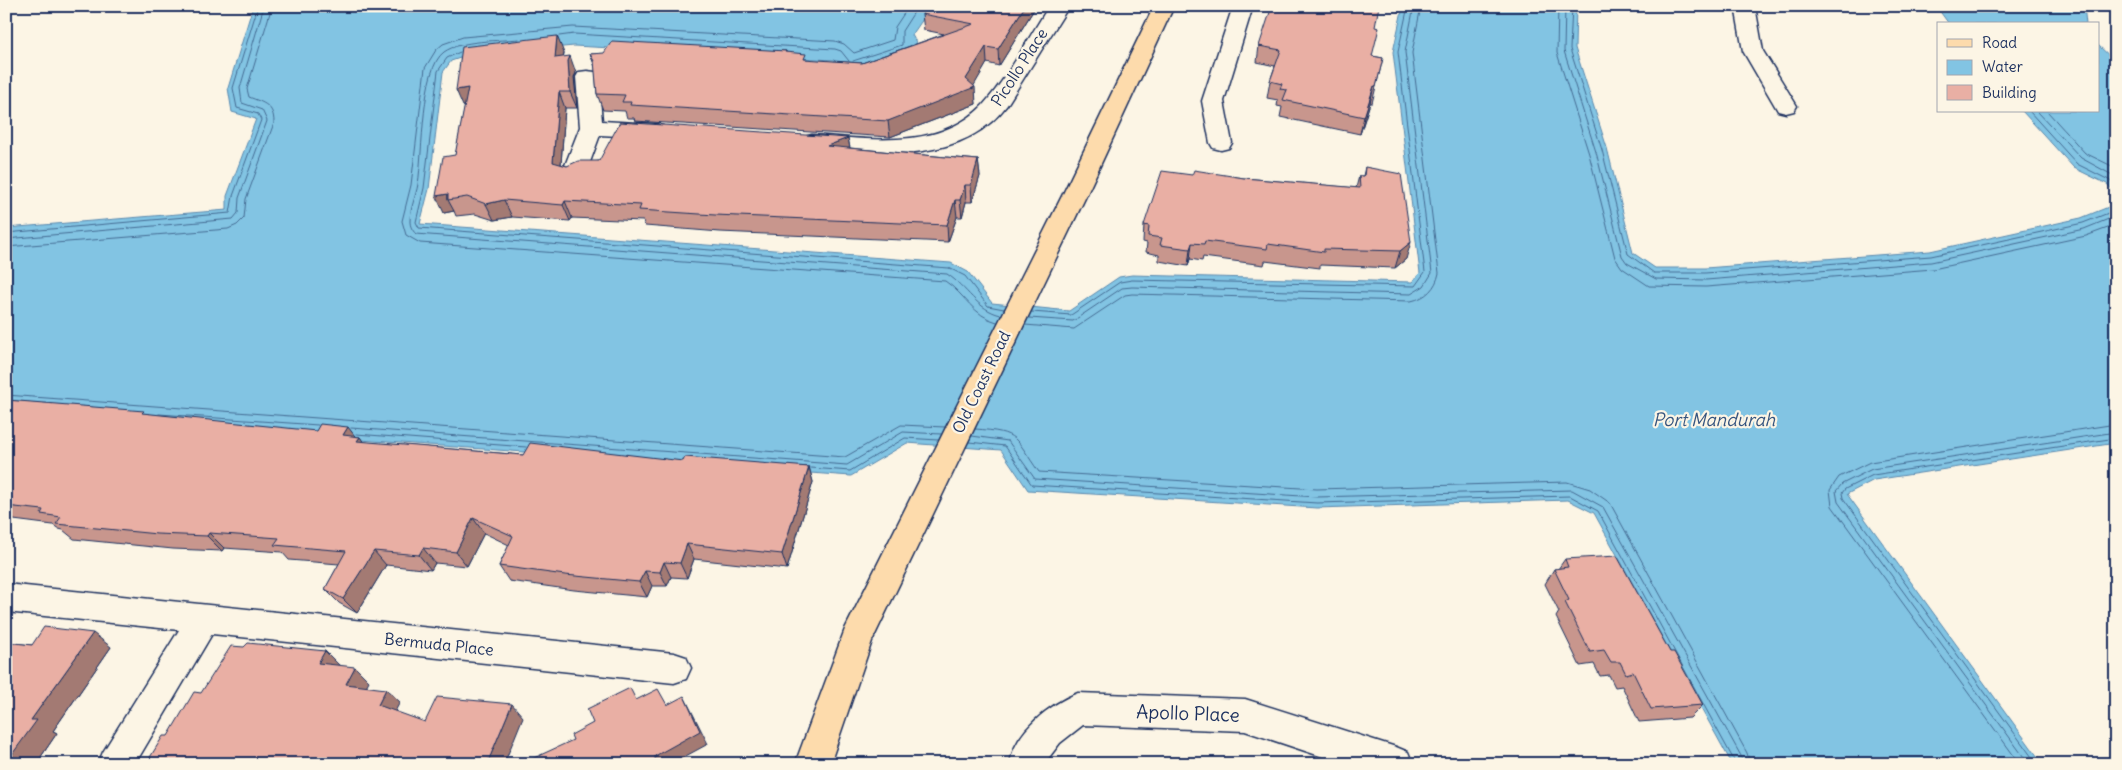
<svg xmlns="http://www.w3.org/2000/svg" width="2122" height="770" font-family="Delius,sans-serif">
	<rect width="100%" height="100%" fill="#fcf5e5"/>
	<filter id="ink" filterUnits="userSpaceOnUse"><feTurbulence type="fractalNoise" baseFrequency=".02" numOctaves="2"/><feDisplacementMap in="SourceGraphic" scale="10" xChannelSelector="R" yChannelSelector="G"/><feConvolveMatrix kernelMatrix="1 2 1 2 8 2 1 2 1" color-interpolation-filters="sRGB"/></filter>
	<g filter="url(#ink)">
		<g fill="#82c4e3" stroke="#5988ae">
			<path d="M253 6H932L912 35 921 51 845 75 834 60 574 46 466 56 451 61 443 72 429 189 420 224 951 263 968 272 992 303 1069 311 1119 277 1132 275 1412 282 1420 273 1393 52 1403 6H1576L1575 48 1607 148 1633 253 1655 268H1705L1930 251 2081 218 2116 204V443L1874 480 1847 494 2043 764H1732L1594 513 1568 500 1317 508 1028 490 1001 450 907 443 851 476 6 414V228L227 210V196L256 119 232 112 228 88Z"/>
			<path d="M1936 6H2084L2086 24H1949Z"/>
			<path d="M2098 45 2116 62V194L2107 184 2074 168 2022 111H2098Z"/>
		</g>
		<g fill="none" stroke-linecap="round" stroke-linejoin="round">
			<g stroke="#446b93" stroke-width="1">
				<path d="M909 6 895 27 893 40 854 53 844 44 835 41 573 27 463 37 443 44 436 50 425 68 411 185 402 221 406 235 420 243 945 281C965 294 973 316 997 322"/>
				<path d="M1558 6 1557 53 1589 154 1615 258 1622 268 1649 286 1706 287 1933 269 2086 236 2116 225"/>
				<path d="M1565 6 1564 51 1596 152 1622 256 1627 263 1656 279 1706 280 1931 262 2084 229 2116 216"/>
				<path d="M1572 6 1570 49 1602 150 1628 254 1654 273H1705L1931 256 2083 223 2116 210"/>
				<path d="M559 36 574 34 835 49 841 51 849 61"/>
				<path d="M519 39C499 41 461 40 444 52 421 68 423 154 418 184 416 196 410 208 410 221 410 226 412 230 416 234L947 274C967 287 977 310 1001 315"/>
				<path d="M460 52 447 58 438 71 424 188 416 222 419 228 949 268 965 276 988 306 1004 309"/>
				<path d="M853 61 902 45V31L918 6"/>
				<path d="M2029 111 2077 164 2109 180 2116 186"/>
				<path d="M2037 111 2081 158 2116 177"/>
				<path d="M2047 111 2085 153 2116 168"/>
				<path d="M6 233 230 213 233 196 261 120 258 114 237 108 233 88 258 6"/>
				<path d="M6 239 233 219 238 213 239 198 267 121 262 110 242 103 240 88 264 6"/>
				<path d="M6 247 228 229 237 225 244 218 246 199 274 123C274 105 264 103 249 97L247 89 272 6"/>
				<path d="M1032 312 1071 315 1120 282 1132 280 1415 286 1425 272 1398 52 1408 6"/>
				<path d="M1029 318 1073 321 1122 288 1132 287 1411 294 1424 286 1432 273 1405 52 1414 6"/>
				<path d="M1025 325 1074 329 1125 295 1132 294 1411 301C1426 298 1436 288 1439 273L1412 53 1421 6"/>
				<path d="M6 395 845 457 901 425 945 427"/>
				<path d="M159 414 318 425"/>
				<path d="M351 428 847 465 903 432 941 434"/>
				<path d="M975 429C1020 432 1014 437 1039 472L1317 489 1567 482 1590 489 1610 503 1747 753 1750 764"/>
				<path d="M356 434 526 447"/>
				<path d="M972 436 1008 441 1035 479 1317 497 1572 490 1603 507 1741 756 1742 764"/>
				<path d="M969 442 1005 446 1032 485 1317 503 1570 496 1598 511 1736 764"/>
				<path d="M811 468 850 471 905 438 938 440"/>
				<path d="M2020 764 1832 506 1830 490 1839 477 1870 462 2116 424"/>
				<path d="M2029 764 1838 502 1836 491 1842 484 1872 469 2116 432"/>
				<path d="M2037 764 1843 498 1842 493 1845 489 1873 475 2116 438"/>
			</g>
			<g stroke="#1b2f5e" stroke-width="3">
				<g id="minor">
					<path d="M1049 6H1069L1007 105C962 165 878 155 812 149L804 147 801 142 804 137 812 135C869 139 939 151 983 105 1007 79 1029 37 1049 6Z"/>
					<path d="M1233 6H1253L1224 101 1232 143 1229 148 1221 150 1213 148 1210 143 1202 101Z"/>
					<path d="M1735 6H1755L1763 51 1797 106 1794 111 1786 113 1778 111 1743 51Z"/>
					<path d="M587 71 595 72 598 77 602 121 655 124 663 126 666 131 663 136 655 138 600 135 586 173 582 178 574 181 566 178 562 173 580 127 576 77 579 72Z"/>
					<path d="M6 584 674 653 686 657 691 668 686 679 674 683 212 634 135 764H98L103 752 179 630 6 612Z"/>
					<path d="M1078 693 1245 699 1396 747 1408 752 1413 764H1344L1245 731 1083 725 1060 743 1044 764H1010C1014 732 1050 704 1078 693Z"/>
				</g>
			</g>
			<g stroke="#1b2f5e" stroke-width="3">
				<path id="primary" d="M1154 6H1174L1086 196 872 641 830 764H795L845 629 1062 196Z"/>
			</g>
			<use href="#minor" fill="#fcf5e5" fill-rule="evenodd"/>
			<use href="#primary" fill="#fddbac" fill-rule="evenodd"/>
		</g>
		<g fill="#c8968d" stroke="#1b2f5e">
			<path d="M928 6H1036L999 66 987 63 973 86 976 104 890 137 635 121 634 118H627L625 111 603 110 597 94 595 67 590 54 786 51V52L807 60 862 63 944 34 924 30 922 14Z"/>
			<path d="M1259 46 1372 56 1383 58 1372 103H1370L1360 134 1280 117 1282 107 1277 106 1278 100 1267 98 1270 81 1275 66 1257 62Z"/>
			<path d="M564 53 563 57 576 73 574 77 577 108H565L561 164 567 166 599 161 848 138 850 148 978 160 980 176 972 202H966L962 217H957L948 242 720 232 645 226 643 221 572 218 570 221 512 217 494 220 475 214 456 216 454 211 444 213 465 106H463Z"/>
			<path d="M1365 167 1406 259 1395 268 1320 265V268L1265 261 1264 265 1203 257 1202 261 1190 259 1188 266 1159 261V255L1146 252 1147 243 1143 242 1144 225 1192 175 1244 178 1356 188 1359 176H1363Z"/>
			<path d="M6 400 147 414 360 437 363 442 523 455 809 467 813 482 787 569 694 559 687 578 671 577 667 586H652L647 597 574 590 509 581 499 566 509 545 484 533 467 566 435 563 431 570 386 565 357 613 339 603 325 589 339 564 289 560 282 552 224 548 222 551 173 549 74 539 63 530 59 529 53 525 6 519Z"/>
			<path d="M1565 559 1670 652 1703 705 1690 718 1639 722 1622 686 1615 687 1609 675 1600 676 1594 664 1580 666 1556 617 1559 612 1545 584 1554 569H1558Z"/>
			<path d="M6 642 32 645 111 647 53 731 57 733 36 764H6Z"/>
		</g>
		<g fill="#a37a73" stroke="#1b2f5e">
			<path d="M1025 6H1036L999 66 998 49Z"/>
			<path d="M557 36 564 53 561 74 555 58Z"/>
			<path d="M986 47 987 63 972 89 975 87 976 104 890 137 888 121 966 79Z"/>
			<path d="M570 56 576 73 574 77 577 108 570 92 568 61Z"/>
			<path d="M1374 86 1370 103 1360 134 1364 117Z"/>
			<path d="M468 88 476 105 463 106 456 90Z"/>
			<path d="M559 92 565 108 560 178 553 162Z"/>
			<path d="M848 138 851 154 827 146Z"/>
			<path d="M978 160 980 176 972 202 971 185Z"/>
			<path d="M965 185 966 202 962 217 960 200Z"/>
			<path d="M448 194V200L454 211 444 213 436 196Z"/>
			<path d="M504 200 512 217 494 220 486 204Z"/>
			<path d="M955 200 957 217 948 242 947 225Z"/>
			<path d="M565 201 572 218 570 221 563 205Z"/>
			<path d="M1411 242 1406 259 1395 268 1400 251Z"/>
			<path d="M1192 243 1190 259 1188 266 1190 249Z"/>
			<path d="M348 427 358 440 360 437 371 453 343 435Z"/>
			<path d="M809 467 813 482 787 569 782 554Z"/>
			<path d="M473 518 484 533 467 566 456 552Z"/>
			<path d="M209 533 224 548 222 551 207 536Z"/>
			<path d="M687 544 694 559 687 578 680 563Z"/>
			<path d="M423 548 435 563 431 570 419 555Z"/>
			<path d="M374 551 386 565 357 613 343 599Z"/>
			<path d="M664 562 671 577 667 586 660 572Z"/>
			<path d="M645 571 652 586 647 597 639 582Z"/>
			<path d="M93 633 111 647 53 731 57 733 36 764H15L8 760 31 720Z"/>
			<path d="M325 651 339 665 332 677 318 663Z"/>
			<path d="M355 667 369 681 360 698 346 684Z"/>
			<path d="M386 689 400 702 391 719 378 705Z"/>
			<path d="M684 696 708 744 671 764H655V756Z"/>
			<path d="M512 704 523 717 504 764H487Z"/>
		</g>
		<g fill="#e9afa4" stroke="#1b2f5e">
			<path d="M928 6H1025L998 49 986 47 966 79 975 87 888 121 630 105 631 102H622L625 95 597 94 594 61 590 54 604 53 612 41 786 51 785 52 806 54 804 59 862 63 974 24 922 14Z"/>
			<path d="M1272 6H1379L1375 27 1379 28 1372 56 1383 58 1376 87 1374 86 1364 117 1283 100 1287 90 1280 89 1282 84 1270 81 1281 50 1259 46Z"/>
			<path d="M557 36 555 58 570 56 568 61 570 92H559L553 162 567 166 578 161H599L620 122 848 138 827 146 978 160 971 185H965L960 200H955L947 225 715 215 639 210 641 205 565 201 563 205 504 200 486 204 467 197 448 200V194L436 196 443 157 455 155 468 88 456 90 462 47Z"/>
			<path d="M1365 167 1401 174 1411 242 1400 251 1324 249V252L1268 244 1267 249 1205 241 1204 244 1192 243 1190 249 1160 245 1162 238 1148 236 1149 226 1144 225 1162 171 1192 175 1194 170 1244 178 1360 188 1359 176H1364Z"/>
			<path d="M6 400 144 411 142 413 316 431 320 424 348 427 343 435 360 437 357 441 523 455 530 443 683 461 685 457 809 467 782 554 687 544 680 563 664 562 660 572 645 571 639 582 565 575 499 566 513 536 473 518 456 552 423 548 419 555 374 551 343 599 325 589 346 551 274 545 279 538 209 533 207 536 157 534 56 524 61 517 41 514 43 510 6 506Z"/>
			<path d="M1617 556 1670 652H1674L1703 705 1651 709 1633 672 1626 674 1620 662H1611L1604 650 1590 652 1565 602 1569 600 1554 569 1568 567 1565 559Z"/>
			<path d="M44 627 93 633 31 720H37L8 760H6V642L32 645Z"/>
			<path d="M248 643 325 651 318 663 355 667 346 684 386 689 378 705 425 722 437 697 512 704 487 764H146L163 736H168L194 692 201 693 231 646 244 647Z"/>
			<path d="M630 688 636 700 658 689 667 705 684 696 700 731 655 756V764H521L573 740 571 735 593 723 587 709Z"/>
		</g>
	</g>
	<g text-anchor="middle" stroke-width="4.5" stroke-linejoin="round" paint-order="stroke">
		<g font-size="16" fill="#1b2f5e" stroke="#fcf5e5">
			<text transform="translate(1019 67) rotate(-57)" y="6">Picollo Place</text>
			<text transform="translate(981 382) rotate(-64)" y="6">Old Coast Road</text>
			<text transform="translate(439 644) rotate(6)" y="6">Bermuda Place</text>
		</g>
		<g font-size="18" font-style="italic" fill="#35547f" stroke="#fcf5e5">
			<text x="1714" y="426">Port Mandurah</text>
		</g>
		<g font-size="19" fill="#1b2f5e" stroke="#fcf5e5">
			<text transform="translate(1188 713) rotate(2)" y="7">Apollo Place</text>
		</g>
	</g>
	<rect width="2122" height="770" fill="none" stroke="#fcf5e5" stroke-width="25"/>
	<rect x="12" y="12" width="2097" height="745" fill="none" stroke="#1b2f5e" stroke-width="2" filter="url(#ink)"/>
	<rect x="1937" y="22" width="162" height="90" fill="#fcf5e5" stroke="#a2a6af"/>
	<rect x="1947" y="39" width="25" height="8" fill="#fddbac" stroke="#a2a6af"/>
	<text x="1982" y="48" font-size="15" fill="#1b2f5e">Road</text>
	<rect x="1947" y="60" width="25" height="15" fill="#82c4e3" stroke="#a2a6af"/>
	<text x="1982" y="72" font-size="15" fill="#1b2f5e">Water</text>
	<rect x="1947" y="85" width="25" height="15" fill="#e9afa4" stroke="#a2a6af"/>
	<text x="1982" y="98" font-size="15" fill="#1b2f5e">Building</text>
</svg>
